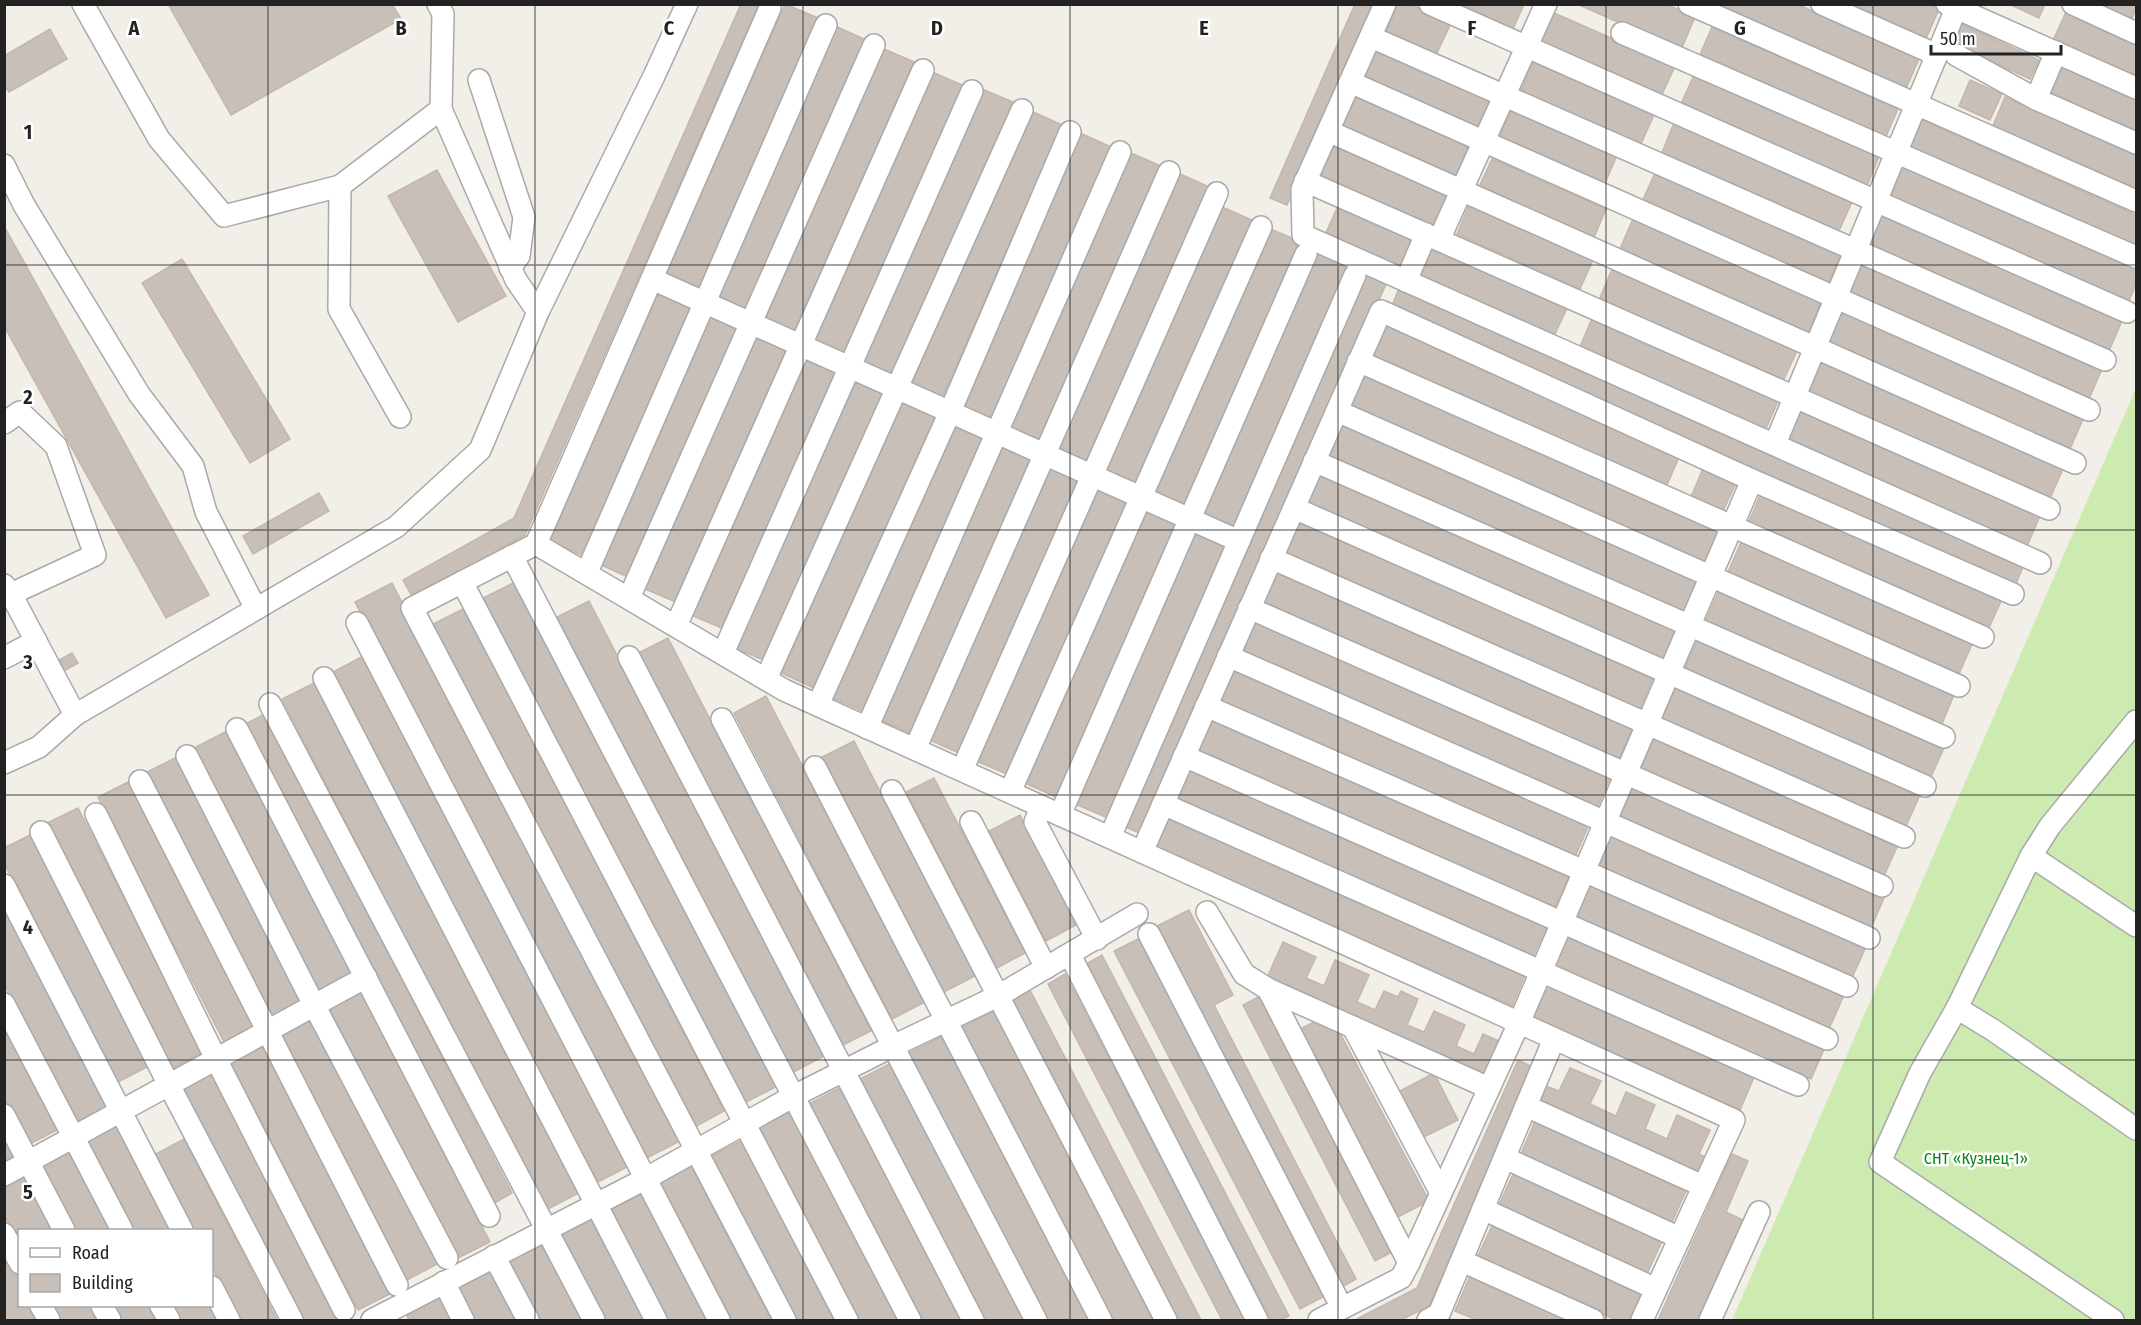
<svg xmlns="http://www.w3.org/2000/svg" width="2141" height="1325" font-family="'Fira Sans Condensed',sans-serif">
	<rect width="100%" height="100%" fill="#f2efe9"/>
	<path fill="#cdebb0" d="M2136 388V1320H1732Z"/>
	<g fill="#c7bfb8" stroke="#c4b6ab" stroke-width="1.5">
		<path d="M168 4H392L401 19 231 115Z"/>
		<path d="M741 4H759L525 535 413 598 403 580 514 518Z"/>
		<path d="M785 4 818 18 697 292 664 277Z"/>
		<path d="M1355 4H1375L1287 205 1270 198Z"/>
		<path d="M1398 4H1410L1451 23 1436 55 1386 32Z"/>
		<path d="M1467 4H1524L1512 31 1464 10Z"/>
		<path d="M1577 4H1666L1695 17 1681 50Z"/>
		<path d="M1718 4H1797L1919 59 1904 93 1716 9Z"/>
		<path d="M1838 4H1929L1939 9 1924 43Z"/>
		<path d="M2009 4H2045L2039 18Z"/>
		<path d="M2093 4H2136V8L2131 21Z"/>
		<path d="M2066 12 2136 43V80L2052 43Z"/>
		<path d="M1554 13 1675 66 1660 99 1540 45Z"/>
		<path d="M1962 24 2039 60 2030 79 1953 44Z"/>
		<path d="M835 26 866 40 746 312 714 298Z"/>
		<path d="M1712 27 1898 109 1884 141 1698 59Z"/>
		<path d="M50 29 67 59 9 92 4 85V56Z"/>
		<path d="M1378 46 1492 96 1477 130 1363 80Z"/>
		<path d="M884 49 914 62 795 332 765 319Z"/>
		<path d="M1533 62 1654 115 1640 146 1520 93Z"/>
		<path d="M2060 66 2136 99V136L2047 97Z"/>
		<path d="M930 71 964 86 845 355 811 340Z"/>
		<path d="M1694 75 1879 157 1866 188 1680 106Z"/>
		<path d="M1970 80 2002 94 1990 120 1959 106Z"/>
		<path d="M982 89 1015 103 894 377 861 363Z"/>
		<path d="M1353 94 1469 145 1456 176 1340 125Z"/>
		<path d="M2005 97 2136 155V192L1992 128Z"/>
		<path d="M1512 109 1617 155 1604 186 1498 139Z"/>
		<path d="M1031 111 1062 125 941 400 909 386Z"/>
		<path d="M1920 119 2136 215V251L1906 150Z"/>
		<path d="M1674 123 1852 202 1838 233 1661 155Z"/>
		<path d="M1080 133 1111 147 991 420 959 406Z"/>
		<path d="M1332 144 1448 195 1434 227 1318 176Z"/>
		<path d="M1131 153 1163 167 1040 444 1009 430Z"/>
		<path d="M1492 159 1606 209 1593 240 1478 189Z"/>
		<path d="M1900 165 2136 269V285L2127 305 1886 199Z"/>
		<path d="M437 170 506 296 458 322 388 196Z"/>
		<path d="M1178 173 1209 187 1087 464 1055 450Z"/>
		<path d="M1655 173 1841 255 1827 286 1641 204Z"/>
		<path d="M1469 205 1593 260 1580 289 1457 234Z"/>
		<path d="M1338 206 1415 240 1401 271 1324 237Z"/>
		<path d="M1222 207 1254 221 1136 488 1104 474Z"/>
		<path d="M1879 214 2122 321 2108 353 1865 245Z"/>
		<path d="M1633 219 1821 302 1807 334 1619 251Z"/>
		<path d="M4 226 209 595 166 618 4 326Z"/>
		<path d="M1268 228 1301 242 1183 508 1151 494Z"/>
		<path d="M1431 245 1568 306 1554 336 1417 276Z"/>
		<path d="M1318 252 1350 266 1234 530 1202 516Z"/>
		<path d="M182 259 290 439 250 463 142 283Z"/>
		<path d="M1859 259 2103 367 2088 401 1845 293Z"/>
		<path d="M1613 267 1798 349 1783 381 1599 300Z"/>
		<path d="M1367 274 1387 282 1142 834 1123 826Z"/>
		<path d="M1400 286 2025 562 2016 584 1391 308Z"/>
		<path d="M660 289 695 304 584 556 549 541Z"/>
		<path d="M1838 309 2084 417 2069 451 1823 343Z"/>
		<path d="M710 313 741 327 630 578 599 564Z"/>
		<path d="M1593 316 1779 399 1765 431 1579 349Z"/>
		<path d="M1381 321 1681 453 1666 487 1366 355Z"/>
		<path d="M755 334 790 349 678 603 643 588Z"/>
		<path d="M805 358 838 372 724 629 691 615Z"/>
		<path d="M1819 359 2064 467 2050 498 1805 391Z"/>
		<path d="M1360 369 1720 528 1705 562 1345 403Z"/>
		<path d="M855 378 887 393 768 662 735 648Z"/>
		<path d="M902 400 937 415 816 689 781 673Z"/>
		<path d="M1797 408 2040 516 2027 546 1783 439Z"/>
		<path d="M1338 421 1698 580 1684 612 1323 453Z"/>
		<path d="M953 423 984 437 863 711 831 697Z"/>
		<path d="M1000 443 1032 458 910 733 878 719Z"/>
		<path d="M1704 466 1737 481 1723 511 1691 497Z"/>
		<path d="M1050 467 1082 481 961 754 930 740Z"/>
		<path d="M1316 470 1676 630 1663 661 1302 501Z"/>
		<path d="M1097 487 1130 501 1009 775 976 761Z"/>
		<path d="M319 493 329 511 253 554 243 536Z"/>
		<path d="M1761 493 2002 599 1988 630 1748 524Z"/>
		<path d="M1147 507 1180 522 1058 798 1025 783Z"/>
		<path d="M1294 519 1653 678 1639 711 1279 552Z"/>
		<path d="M1193 531 1229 547 1108 818 1073 803Z"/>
		<path d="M1742 540 1973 642 1959 674 1728 572Z"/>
		<path d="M1273 567 1633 726 1618 761 1257 602Z"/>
		<path d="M515 582 776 1087 744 1103 483 598Z"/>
		<path d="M392 583 680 1141 643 1160 355 602Z"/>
		<path d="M1719 591 1954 695 1941 726 1705 622Z"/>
		<path d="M589 601 824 1056 792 1073 557 617Z"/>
		<path d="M465 608 724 1111 693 1128 433 624Z"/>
		<path d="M1250 619 1610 778 1597 808 1236 649Z"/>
		<path d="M668 638 871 1031 841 1046 638 653Z"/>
		<path d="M1698 639 1944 748 1930 779 1684 670Z"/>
		<path d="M72 653 78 663 64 671 59 660Z"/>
		<path d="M367 654 631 1165 596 1183 333 672Z"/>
		<path d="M1228 666 1589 825 1575 857 1214 698Z"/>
		<path d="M316 682 579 1193 546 1210 282 699Z"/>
		<path d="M1676 687 1920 795 1906 826 1662 719Z"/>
		<path d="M766 696 925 1002 892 1019 734 713Z"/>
		<path d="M265 714 512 1193 493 1204 245 724Z"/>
		<path d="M1207 716 1569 875 1554 909 1192 749Z"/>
		<path d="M229 730 354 973 318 992 192 749Z"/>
		<path d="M1654 739 1897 847 1884 876 1641 769Z"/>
		<path d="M854 741 975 976 942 993 820 758Z"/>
		<path d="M177 757 306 1006 275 1021 147 772Z"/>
		<path d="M1185 766 1547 926 1532 959 1170 800Z"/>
		<path d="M934 778 1025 953 997 968 906 792Z"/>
		<path d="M128 782 254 1027 224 1042 98 797Z"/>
		<path d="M1633 787 1884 898 1871 928 1620 817Z"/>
		<path d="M78 808 203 1052 173 1068 47 823Z"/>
		<path d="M1164 814 1526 973 1512 1006 1150 846Z"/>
		<path d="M1020 815 1076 925 1046 941 989 831Z"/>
		<path d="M1612 834 1866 947 1851 980 1597 868Z"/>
		<path d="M30 835 149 1066 118 1082 4 863V848Z"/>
		<path d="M1587 882 1844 995 1829 1029 1572 916Z"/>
		<path d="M4 907 107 1107 76 1123 4 984Z"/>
		<path d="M1189 910 1233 995 1214 1005 1356 1279 1342 1287 1155 927Z"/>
		<path d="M1567 933 1825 1047 1811 1079 1553 965Z"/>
		<path d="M1140 938 1325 1296 1300 1309 1114 951Z"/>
		<path d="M1283 942 1316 957 1306 978 1324 986 1335 960 1369 975 1357 1002 1375 1010 1384 991 1398 997 1401 991 1418 999 1407 1025 1424 1032 1434 1011 1465 1025 1456 1046 1474 1054 1483 1034 1499 1041 1484 1077 1266 980Z"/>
		<path d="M1102 955 1289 1316 1280 1320H1271L1086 964Z"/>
		<path d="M1065 974 1245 1320H1222L1048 984Z"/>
		<path d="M1546 983 1755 1075 1740 1110 1531 1018Z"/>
		<path d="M1030 990 1201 1320H1177L1011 1000Z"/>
		<path d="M361 992 490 1242 458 1258 329 1008Z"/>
		<path d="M1260 996 1392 1252 1375 1261 1243 1005Z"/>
		<path d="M996 1010 1157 1320H1112L961 1028Z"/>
		<path d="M312 1018 439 1263 407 1280 281 1034Z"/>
		<path d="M1318 1020 1341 1035 1429 1201 1396 1218 1298 1030Z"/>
		<path d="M4 1023 59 1129 28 1145 4 1099Z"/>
		<path d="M943 1036 1090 1320H1047L909 1053Z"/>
		<path d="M262 1046 390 1294 358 1310 230 1062Z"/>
		<path d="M1518 1060 1535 1068 1429 1306 1401 1320H1355L1417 1288Z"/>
		<path d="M893 1062 1027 1320H985L860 1079Z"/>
		<path d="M1570 1068 1601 1081 1590 1104 1616 1116 1626 1092 1655 1105 1645 1129 1667 1139 1677 1115 1710 1130 1699 1154 1705 1157 1698 1172 1539 1101 1546 1086 1559 1091Z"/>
		<path d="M212 1072 340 1320H303L182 1087Z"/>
		<path d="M1434 1073 1458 1120 1422 1138 1398 1092Z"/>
		<path d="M843 1086 965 1320H919L807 1105Z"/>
		<path d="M791 1111 899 1320H858L758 1128Z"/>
		<path d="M1535 1121 1687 1189 1671 1224 1520 1156Z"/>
		<path d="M116 1123 172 1230H134L86 1139Z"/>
		<path d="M4 1134 15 1155 4 1161Z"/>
		<path d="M184 1139 277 1320H239L212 1267V1230H193L154 1155Z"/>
		<path d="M742 1140 836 1320H795L710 1157Z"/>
		<path d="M69 1149 111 1230H72L38 1165Z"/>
		<path d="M1732 1154 1748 1161 1726 1212 1743 1220 1698 1320H1658Z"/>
		<path d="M691 1166 771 1320H732L660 1182Z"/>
		<path d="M1514 1172 1663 1239 1647 1274 1498 1207Z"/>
		<path d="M24 1175 51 1230H20V1245L4 1215V1184Z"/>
		<path d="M642 1193 708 1320H667L609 1210Z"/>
		<path d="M592 1215 647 1320H606L560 1232Z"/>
		<path d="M1492 1226 1641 1294 1629 1320H1616L1477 1258Z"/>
		<path d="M540 1241 581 1320H536L505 1260Z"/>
		<path d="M4 1253 20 1282V1306H31L39 1320H4Z"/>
		<path d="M489 1266 517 1320H473L454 1284Z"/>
		<path d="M1470 1276 1568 1320H1477L1455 1311Z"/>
		<path d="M436 1291 451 1320H409L403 1308Z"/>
		<path d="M49 1306H88L96 1320H57Z"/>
		<path d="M111 1306H149L157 1320H119Z"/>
		<path d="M172 1306H210L218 1320H180Z"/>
	</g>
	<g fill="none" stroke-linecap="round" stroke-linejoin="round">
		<g stroke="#a9a9a9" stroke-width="24">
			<g id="minor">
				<path d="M83 4 159 139 224 216 340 186"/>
				<path d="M438 4 443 14 441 109 516 280 538 312"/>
				<path d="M1385 4 1302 189 1303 235 2040 563"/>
				<path d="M1430 4 2127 312"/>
				<path d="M1689 4 2136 201"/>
				<path d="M1822 4 1937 55"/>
				<path d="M1947 4 2136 88"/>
				<path d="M2073 4 2136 33"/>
				<path d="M770 8 536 544 784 690 1734 1120 1642 1320"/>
				<path d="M1622 33 2136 257"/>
				<path d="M1371 37 2105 360"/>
				<path d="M1956 55 2036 99 2136 143"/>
				<path d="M479 80 524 217 519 256 510 268"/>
				<path d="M1350 82 2089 410"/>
				<path d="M2036 99 2056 52"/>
				<path d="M1328 131 2075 463"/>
				<path d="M4 165 24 205 139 394 193 466 206 512 256 609"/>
				<path d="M1305 181 2049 509"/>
				<path d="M1439 240 1546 4"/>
				<path d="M652 279 1239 541"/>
				<path d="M1406 281 1426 234"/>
				<path d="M1358 361 1983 637"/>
				<path d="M1337 411 1959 686"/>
				<path d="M400 417 339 309 340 186 441 109"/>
				<path d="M4 423 20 412 56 446 95 555 11 594"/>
				<path d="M1775 444 1958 4"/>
				<path d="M1314 461 1944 737"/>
				<path d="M1294 508 1925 786"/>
				<path d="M536 544 412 608 785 1320"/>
				<path d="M512 556 910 1320"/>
				<path d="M1271 558 1904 837"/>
				<path d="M587 572 826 25"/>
				<path d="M462 582 847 1320"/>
				<path d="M4 585 11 594 75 715"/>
				<path d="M629 598 874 45"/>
				<path d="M1249 608 1882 886"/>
				<path d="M357 623 719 1320"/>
				<path d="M676 626 923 70"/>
				<path d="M723 653 972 91"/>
				<path d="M1228 656 1869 938"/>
				<path d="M629 657 973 1320"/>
				<path d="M4 658 36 641"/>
				<path d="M324 678 656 1320"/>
				<path d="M766 679 1022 110"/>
				<path d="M270 704 594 1320"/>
				<path d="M818 705 950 412 1070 132"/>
				<path d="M1206 706 1847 986"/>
				<path d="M722 719 1036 1320"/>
				<path d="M867 728 1120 152"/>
				<path d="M237 729 489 1216"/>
				<path d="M915 749 1169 172"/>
				<path d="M187 756 314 1005 447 1258"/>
				<path d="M1184 756 1827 1039"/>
				<path d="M4 763 39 747 75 715 396 527 480 450 538 312 654 76 687 4"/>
				<path d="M815 767 1101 1320"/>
				<path d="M962 770 1217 193"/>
				<path d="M140 781 397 1285"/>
				<path d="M892 791 1166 1320"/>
				<path d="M1010 792 1261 227"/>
				<path d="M1163 804 1798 1085"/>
				<path d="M1041 807 1035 822 1097 939"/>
				<path d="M96 814 216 1059 344 1310"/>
				<path d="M1060 815 1306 254"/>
				<path d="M971 822 1046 968"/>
				<path d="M41 832 169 1085 292 1320"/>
				<path d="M1110 837 1355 275"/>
				<path d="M1142 852 1381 311 1752 480 2013 594"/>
				<path d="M2031 856 2136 926"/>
				<path d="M4 885 182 1230"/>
				<path d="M1207 912 1244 974 1268 989"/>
				<path d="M1149 934 1342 1308"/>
				<path d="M1070 955 1257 1320"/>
				<path d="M4 1004 122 1230"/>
				<path d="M1957 1008 1993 1030 2136 1129"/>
				<path d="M1353 1027 1441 1193"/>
				<path d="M1526 1106 1703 1186"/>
				<path d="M4 1115 64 1230"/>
				<path d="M1505 1158 1680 1238"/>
				<path d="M4 1175 366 977"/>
				<path d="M1483 1209 1656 1289"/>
				<path d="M4 1234 20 1263"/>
				<path d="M494 1256 528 1320"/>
				<path d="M1462 1261 1593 1320"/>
				<path d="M1409 1263 1268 989 1489 1088"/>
				<path d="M444 1282 463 1320"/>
				<path d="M212 1287 229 1320"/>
				<path d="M41 1306 49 1320"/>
				<path d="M102 1306 110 1320"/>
				<path d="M161 1306 169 1320"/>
				<path d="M372 1320 645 1179 792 1097 893 1046 998 996 1137 914"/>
				<path d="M1319 1320 1401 1278 1409 1263 1519 1023 1752 480"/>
				<path d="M1428 1320 1439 1314 1554 1039"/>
				<path d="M1710 1320 1759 1212"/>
				<path d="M2113 1320 1880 1162 1920 1073 1957 1008 2031 856 2050 826 2136 721"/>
			</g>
		</g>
		<use href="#minor" stroke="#fff" stroke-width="21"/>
	</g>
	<path fill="none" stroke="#222" stroke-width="1.5" stroke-opacity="0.55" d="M268 4V1320M535 4V1320M803 4V1320M1070 4V1320M1338 4V1320M1606 4V1320M1873 4V1320M4 265H2136M4 530H2136M4 795H2136M4 1060H2136"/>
	<g text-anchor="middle" stroke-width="5" stroke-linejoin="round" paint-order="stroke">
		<g font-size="16" fill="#0c8416" stroke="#fff">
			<text x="1976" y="1164">СНТ «Кузнец-1»</text>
		</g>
	</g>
	<g font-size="20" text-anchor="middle" font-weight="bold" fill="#222" stroke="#fff" stroke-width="5" stroke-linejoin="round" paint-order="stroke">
		<text x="134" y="35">A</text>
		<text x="401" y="35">B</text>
		<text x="669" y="35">C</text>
		<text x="937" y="35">D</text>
		<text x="1204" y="35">E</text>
		<text x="1472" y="35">F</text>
		<text x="1740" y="35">G</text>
		<text x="28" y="139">1</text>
		<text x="28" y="404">2</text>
		<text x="28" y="669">3</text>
		<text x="28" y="934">4</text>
		<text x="28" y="1199">5</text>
	</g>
	<rect width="2141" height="1325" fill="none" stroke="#222222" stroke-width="12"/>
	<rect x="18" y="1229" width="195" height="78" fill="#ffffff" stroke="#a7a7a7" stroke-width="1.5"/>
	<rect x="30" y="1248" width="30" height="9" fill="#ffffff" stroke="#a7a7a7" stroke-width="1.5"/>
	<text x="72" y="1259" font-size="18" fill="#222222">Road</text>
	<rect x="30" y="1274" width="30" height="18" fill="#c7bfb8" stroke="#a7a7a7" stroke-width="1.5"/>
	<text x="72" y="1289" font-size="18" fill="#222222">Building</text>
	<path d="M1931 45v9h130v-9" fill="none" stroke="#222222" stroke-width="3"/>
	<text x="1940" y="45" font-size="18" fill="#222222" stroke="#ffffff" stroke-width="4.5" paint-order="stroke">50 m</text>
</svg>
